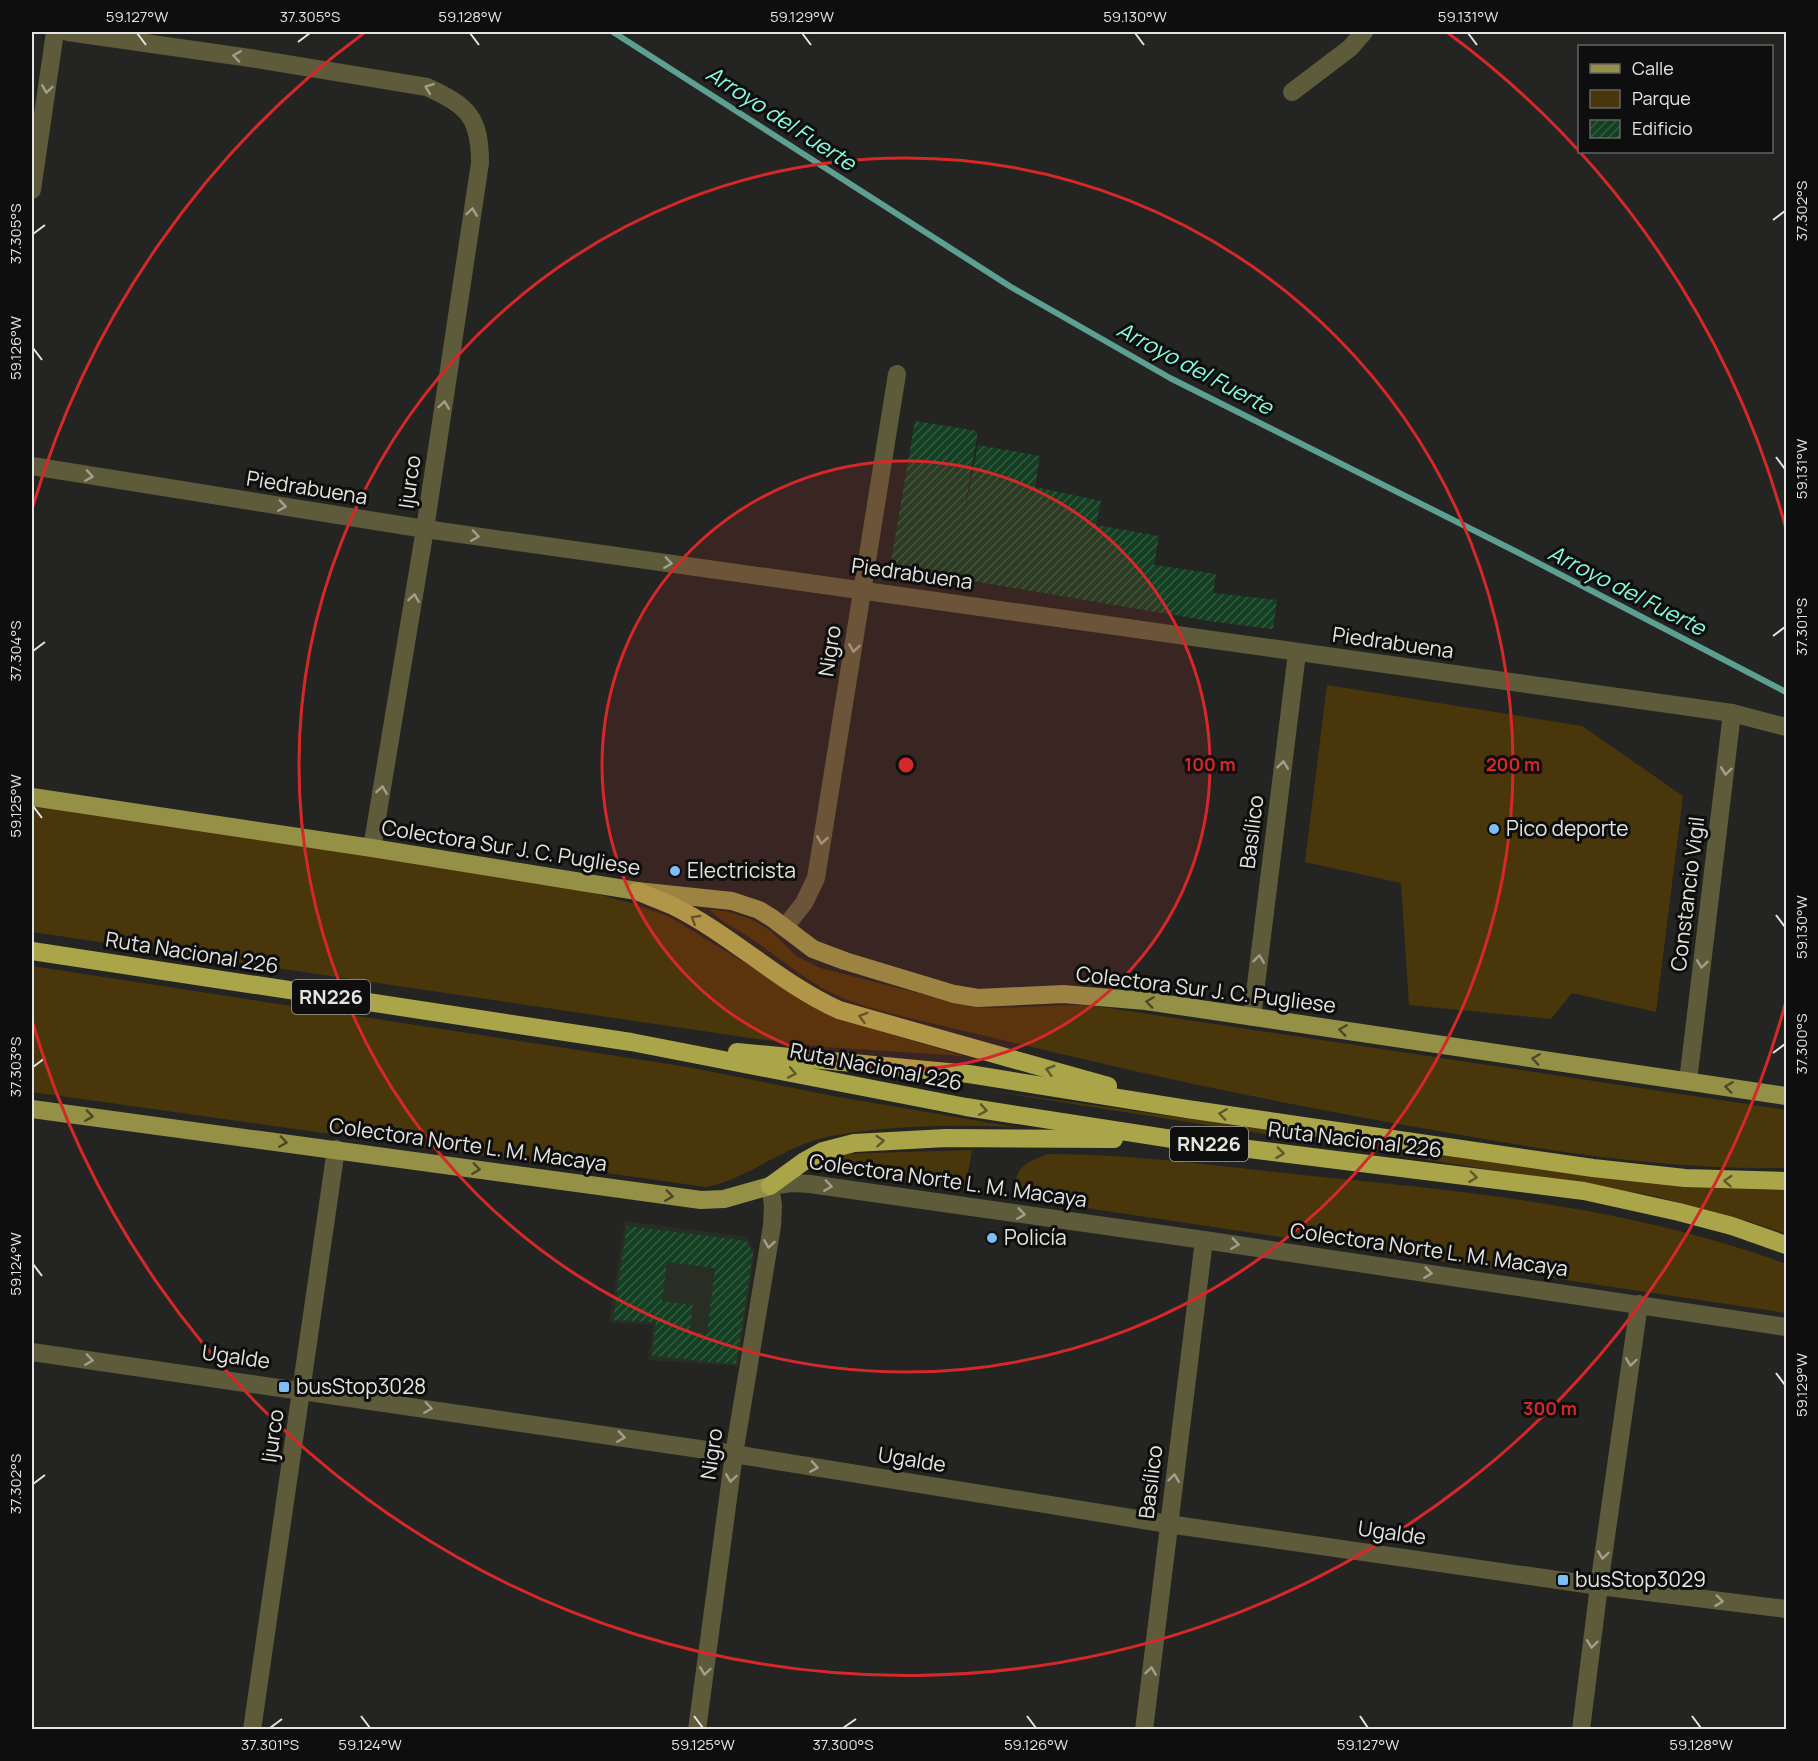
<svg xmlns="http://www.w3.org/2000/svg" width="1818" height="1761" font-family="Manrope,sans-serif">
	<defs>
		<pattern id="building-hatch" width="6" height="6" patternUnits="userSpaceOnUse" patternTransform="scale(1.5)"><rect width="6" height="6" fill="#143f23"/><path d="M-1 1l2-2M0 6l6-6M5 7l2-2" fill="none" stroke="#365b43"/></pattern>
	</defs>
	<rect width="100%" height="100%" fill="#242522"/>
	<path fill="#292e25" d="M625 1221 747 1237 755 1252 738 1366 648 1360 653 1325 609 1322Z"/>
	<g fill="#4a360b">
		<path d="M1327 685 1582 726 1683 796 1656 1012 1572 993 1551 1019 1409 1005 1401 883 1305 862Z"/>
		<path d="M32 804 578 889 631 903 670 917 760 972 883 1032 963 1056 824 1047 750 1038 32 932Z"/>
		<path d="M709 909 725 911 751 919 771 931 796 956 820 968 973 1007C1014 1010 1055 1003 1095 1006L1786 1110V1168C1669 1170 1554 1152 1439 1131 1330 1112 1221 1091 1113 1066 1056 1053 999 1039 943 1026 910 1018 876 1011 845 999 809 984 782 959 750 938 736 928 720 922 709 909Z"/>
		<path d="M32 966 688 1067 833 1096 1014 1127C964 1125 914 1125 864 1131 846 1134 827 1135 810 1142 774 1154 743 1180 706 1187L32 1092Z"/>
		<path d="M972 1088 1621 1180 1650 1183 1786 1188V1234L1748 1221 1650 1195Z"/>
		<path d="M972 1150 965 1190 821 1171 819 1164 824 1158 839 1154Z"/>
		<path d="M1048 1154C1133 1154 1218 1166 1302 1175 1465 1191 1632 1207 1786 1264V1313L1013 1197C1016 1168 1021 1164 1048 1154Z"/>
	</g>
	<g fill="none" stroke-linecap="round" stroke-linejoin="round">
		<path stroke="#5d9f91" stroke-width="6" d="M613 32 1011 287 1170 378 1517 552 1786 692"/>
	</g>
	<g fill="url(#building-hatch)" fill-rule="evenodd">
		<path d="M915 421 978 431 961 531 978 445 1040 456 1035 487 1101 501 1096 525 1159 536 1154 565 1216 574 1213 593 1277 600 1273 629 1209 621 890 567Z"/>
		<path d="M627 1226 746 1241 753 1253 736 1364 652 1356 656 1322 613 1320ZM667 1262 715 1268 707 1334 689 1332 693 1305 662 1301Z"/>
	</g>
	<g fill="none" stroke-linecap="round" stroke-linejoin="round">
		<g stroke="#5d5b39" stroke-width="18">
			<path d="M68 32 250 58 427 87C468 106 480 117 480 163L425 529 372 848"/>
			<path d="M1292 92 1350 48 1364 32"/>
			<path d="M32 190 55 32"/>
			<path d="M32 466 425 529 1732 713 1786 727"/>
			<path d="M785 927 804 903 816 878 897 374"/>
			<path d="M1252 1017 1297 653"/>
			<path d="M1688 1081 1732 713"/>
			<path d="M32 1352 734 1454 1168 1524 1599 1586 1786 1609"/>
			<path d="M252 1730 336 1149"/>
			<path d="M697 1730 734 1454 772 1226 773 1205 770 1186 792 1183 810 1184 1204 1240 1786 1327"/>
			<path d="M1144 1730 1204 1240"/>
			<path d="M1581 1730 1599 1586 1639 1304"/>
		</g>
		<g stroke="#949046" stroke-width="18">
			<path d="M32 797 372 848 637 891 732 901 759 910 772 918 813 949 845 961 954 994 978 998 1063 994 1146 1001 1786 1096"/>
			<path d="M32 1109 701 1200 724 1199 770 1186"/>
		</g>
		<g stroke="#aba54a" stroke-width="18">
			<path d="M637 891C648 896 660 900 671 905 731 934 779 983 839 1010L1108 1086"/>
			<path d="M32 951 631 1042 966 1107 1185 1141 1584 1191 1679 1212 1732 1226 1786 1245"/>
			<path d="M737 1052 969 1074 1187 1109 1593 1168 1685 1178 1786 1181"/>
			<path d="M770 1186 803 1162 823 1151 854 1143 946 1138 1114 1139"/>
		</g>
	</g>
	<defs><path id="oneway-chevron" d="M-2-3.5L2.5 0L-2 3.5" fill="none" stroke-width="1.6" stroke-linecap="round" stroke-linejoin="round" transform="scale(1.5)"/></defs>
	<g stroke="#a0a08e">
		<use href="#oneway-chevron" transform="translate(237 56) rotate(-172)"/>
		<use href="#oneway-chevron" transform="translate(429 88) rotate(-159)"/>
		<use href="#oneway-chevron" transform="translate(47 89) rotate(98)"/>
		<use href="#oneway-chevron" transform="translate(472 212) rotate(-82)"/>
		<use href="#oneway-chevron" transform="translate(444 405) rotate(-82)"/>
		<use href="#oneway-chevron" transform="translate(89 476) rotate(9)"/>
		<use href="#oneway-chevron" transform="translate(282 506) rotate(9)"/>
		<use href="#oneway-chevron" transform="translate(475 536) rotate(8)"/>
		<use href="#oneway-chevron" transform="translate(668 563) rotate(8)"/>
		<use href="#oneway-chevron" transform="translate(414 598) rotate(-81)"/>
		<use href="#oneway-chevron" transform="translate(854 648) rotate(99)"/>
		<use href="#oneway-chevron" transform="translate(1283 765) rotate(-83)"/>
		<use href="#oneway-chevron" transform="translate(1726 771) rotate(97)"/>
		<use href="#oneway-chevron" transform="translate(382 790) rotate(-81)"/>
		<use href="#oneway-chevron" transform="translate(822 840) rotate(99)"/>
		<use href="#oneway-chevron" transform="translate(1259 959) rotate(-83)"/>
		<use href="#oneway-chevron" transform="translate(1702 964) rotate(97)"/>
		<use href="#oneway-chevron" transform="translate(828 1186) rotate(8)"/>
		<use href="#oneway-chevron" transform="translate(1021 1214) rotate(8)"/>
		<use href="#oneway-chevron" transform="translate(769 1244) rotate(99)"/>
		<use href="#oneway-chevron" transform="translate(1235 1244) rotate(8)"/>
		<use href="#oneway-chevron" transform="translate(1428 1273) rotate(8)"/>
		<use href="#oneway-chevron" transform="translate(89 1360) rotate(8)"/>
		<use href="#oneway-chevron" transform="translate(1631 1362) rotate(98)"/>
		<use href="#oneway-chevron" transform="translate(428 1408) rotate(8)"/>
		<use href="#oneway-chevron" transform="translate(621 1437) rotate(8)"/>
		<use href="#oneway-chevron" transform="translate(814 1467) rotate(9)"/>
		<use href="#oneway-chevron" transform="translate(731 1478) rotate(98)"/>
		<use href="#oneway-chevron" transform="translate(1174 1478) rotate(-83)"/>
		<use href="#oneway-chevron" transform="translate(1603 1555) rotate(98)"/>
		<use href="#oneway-chevron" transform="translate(1719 1601) rotate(7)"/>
		<use href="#oneway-chevron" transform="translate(1592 1644) rotate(97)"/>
		<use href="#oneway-chevron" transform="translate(705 1671) rotate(98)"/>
		<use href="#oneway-chevron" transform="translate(1151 1671) rotate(-83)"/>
	</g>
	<g stroke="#5c5a2c">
		<use href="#oneway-chevron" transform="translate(695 919) rotate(-149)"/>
		<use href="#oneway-chevron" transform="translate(863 1017) rotate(-164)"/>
		<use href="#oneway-chevron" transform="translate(1050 1070) rotate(-164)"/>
		<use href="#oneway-chevron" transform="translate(792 1073) rotate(11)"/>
		<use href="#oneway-chevron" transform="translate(983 1110) rotate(9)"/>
		<use href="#oneway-chevron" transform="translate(1223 1114) rotate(-172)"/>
		<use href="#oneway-chevron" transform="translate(880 1141) rotate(-4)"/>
		<use href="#oneway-chevron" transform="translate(1280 1153) rotate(7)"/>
		<use href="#oneway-chevron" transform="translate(1473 1177) rotate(7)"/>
		<use href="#oneway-chevron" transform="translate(1728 1181) rotate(-177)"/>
	</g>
	<g stroke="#4a4827">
		<use href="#oneway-chevron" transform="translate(1150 1002) rotate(-172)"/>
		<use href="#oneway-chevron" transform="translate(1343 1030) rotate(-172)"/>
		<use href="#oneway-chevron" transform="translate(1536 1059) rotate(-172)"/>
		<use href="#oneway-chevron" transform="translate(1729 1087) rotate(-172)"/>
		<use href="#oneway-chevron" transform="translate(89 1116) rotate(8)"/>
		<use href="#oneway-chevron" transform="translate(283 1142) rotate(8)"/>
		<use href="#oneway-chevron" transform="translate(476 1169) rotate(8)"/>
		<use href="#oneway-chevron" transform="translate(669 1196) rotate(8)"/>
	</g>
	<path fill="none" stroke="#e4e5e3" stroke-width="2" d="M137 33 146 45M470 33 479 45M802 33 811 45M1135 33 1144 45M1468 33 1477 45M298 42 310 33M1773 220 1785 211M33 234 45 225M33 348 42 360M1776 457 1785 469M1773 636 1785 627M33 651 45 642M33 806 42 818M1776 915 1785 927M1773 1053 1785 1044M33 1067 45 1058M33 1264 42 1276M1776 1373 1785 1385M33 1484 45 1475M361 1716 370 1728M694 1716 703 1728M1027 1716 1036 1728M1360 1716 1368 1728M1692 1716 1701 1728M270 1728 282 1719M843 1728 856 1719"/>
	<circle cx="906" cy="765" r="304" fill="#d62828" fill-opacity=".12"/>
	<g fill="none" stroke="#d62828" stroke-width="3">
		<circle cx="906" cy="765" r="304"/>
		<circle cx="906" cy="765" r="607"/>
		<path d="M1786 1001A911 911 0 0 1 33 1024M33 506A911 911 0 0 1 364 33M1448 33A911 911 0 0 1 1786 529"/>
	</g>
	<g fill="#7dbef9" stroke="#0d0e0d" stroke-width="2">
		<circle cx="1494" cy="829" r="6"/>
		<circle cx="675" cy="871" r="6"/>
		<circle cx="992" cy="1238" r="6"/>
		<rect x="278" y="1381" width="12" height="12" rx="3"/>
		<rect x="1557" y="1574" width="12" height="12" rx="3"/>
	</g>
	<g text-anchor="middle" stroke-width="6" stroke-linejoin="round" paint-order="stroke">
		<g fill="#0d0e0d" stroke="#a4a4a3" stroke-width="1.5">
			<rect x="292" y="980" width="78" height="34" rx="4.5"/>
			<rect x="1170" y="1127" width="78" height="34" rx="4.5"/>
		</g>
		<g font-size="20" font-weight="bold" fill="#e4e5e3">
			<text x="331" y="1004">RN226</text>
			<text x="1209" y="1151">RN226</text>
		</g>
		<g font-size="21" fill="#e4e5e3" stroke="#0d0e0d">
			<text transform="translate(410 482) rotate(-82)" y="7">Ijurco</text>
			<text transform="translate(307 488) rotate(9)" y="7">Piedrabuena</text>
			<text transform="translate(912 574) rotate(8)" y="7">Piedrabuena</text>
			<text transform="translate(1393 643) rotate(8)" y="7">Piedrabuena</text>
			<text transform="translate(830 651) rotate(-81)" y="7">Nigro</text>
			<text transform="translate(1252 832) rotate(-83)" y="7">Basílico</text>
			<text transform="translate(511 848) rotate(9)" y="7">Colectora Sur J. C. Pugliese</text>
			<text transform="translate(1688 894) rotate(-83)" y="7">Constancio Vigil</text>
			<text transform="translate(192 953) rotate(9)" y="7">Ruta Nacional 226</text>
			<text transform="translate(1206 990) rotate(7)" y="7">Colectora Sur J. C. Pugliese</text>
			<text transform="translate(876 1067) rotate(11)" y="7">Ruta Nacional 226</text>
			<text transform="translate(1355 1140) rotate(7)" y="7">Ruta Nacional 226</text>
			<text transform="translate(468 1145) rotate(8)" y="7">Colectora Norte L. M. Macaya</text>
			<text transform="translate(948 1181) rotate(8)" y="7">Colectora Norte L. M. Macaya</text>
			<text transform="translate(1429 1250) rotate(8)" y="7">Colectora Norte L. M. Macaya</text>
			<text transform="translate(236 1357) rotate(8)" y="7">Ugalde</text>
			<text transform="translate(273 1436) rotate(-82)" y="7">Ijurco</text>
			<text transform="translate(712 1454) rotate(-82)" y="7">Nigro</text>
			<text transform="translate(912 1460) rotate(9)" y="7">Ugalde</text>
			<text transform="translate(1151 1482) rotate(-83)" y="7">Basílico</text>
			<text transform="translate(1392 1533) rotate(8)" y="7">Ugalde</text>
		</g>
		<g font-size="21" fill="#e4e5e3" stroke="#0d0e0d" text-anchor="start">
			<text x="1506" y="836">Pico deporte</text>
			<text x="687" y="878">Electricista</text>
			<text x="1004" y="1245">Policía</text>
			<text x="296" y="1394">busStop3028</text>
			<text x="1575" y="1587">busStop3029</text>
		</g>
		<g font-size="22" font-style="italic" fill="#87fce0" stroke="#0d0e0d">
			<text transform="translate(781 118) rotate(33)" y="8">Arroyo del Fuerte</text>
			<text transform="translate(1195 368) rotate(28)" y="8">Arroyo del Fuerte</text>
			<text transform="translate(1627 590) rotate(27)" y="8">Arroyo del Fuerte</text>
		</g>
	</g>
	<circle cx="906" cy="765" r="9" fill="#d62828" stroke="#0d0e0d" stroke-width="3"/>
	<g font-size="18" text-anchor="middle" font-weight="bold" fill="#d62828" stroke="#0d0e0d" stroke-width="6" stroke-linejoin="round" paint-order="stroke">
		<text x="1210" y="771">100 m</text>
		<text x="1513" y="771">200 m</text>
		<text x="1550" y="1415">300 m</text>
	</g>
	<rect width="1818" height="1761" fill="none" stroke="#0d0e0d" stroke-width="66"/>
	<rect x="1578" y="45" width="195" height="108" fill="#0d0e0d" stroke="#636463" stroke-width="1.5"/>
	<rect x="1590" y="64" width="30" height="9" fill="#949046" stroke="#636463" stroke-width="1.5"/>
	<text x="1632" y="75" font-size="18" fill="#e4e5e3">Calle</text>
	<rect x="1590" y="90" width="30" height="18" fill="#4a360b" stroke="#636463" stroke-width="1.5"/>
	<text x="1632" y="105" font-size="18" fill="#e4e5e3">Parque</text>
	<rect x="1590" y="120" width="30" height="18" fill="url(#building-hatch)" stroke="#636463" stroke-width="1.5"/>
	<text x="1632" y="135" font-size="18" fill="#e4e5e3">Edificio</text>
	<rect x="33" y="33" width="1752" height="1695" fill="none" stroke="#e4e5e3" stroke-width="2"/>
	<g font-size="15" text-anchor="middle" fill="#e4e5e3">
		<text x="137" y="22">59.127°W</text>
		<text x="310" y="22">37.305°S</text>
		<text x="470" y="22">59.128°W</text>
		<text x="802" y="22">59.129°W</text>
		<text x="1135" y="22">59.130°W</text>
		<text x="1468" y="22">59.131°W</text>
		<text transform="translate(1802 211) rotate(-90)" y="5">37.302°S</text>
		<text transform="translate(16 234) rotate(-90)" y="5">37.305°S</text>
		<text transform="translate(16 348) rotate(-90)" y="5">59.126°W</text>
		<text transform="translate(1802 469) rotate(-90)" y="5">59.131°W</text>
		<text transform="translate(1802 627) rotate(-90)" y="5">37.301°S</text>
		<text transform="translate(16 651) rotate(-90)" y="5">37.304°S</text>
		<text transform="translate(16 806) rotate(-90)" y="5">59.125°W</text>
		<text transform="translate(1802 927) rotate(-90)" y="5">59.130°W</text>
		<text transform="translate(1802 1044) rotate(-90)" y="5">37.300°S</text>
		<text transform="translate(16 1067) rotate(-90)" y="5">37.303°S</text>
		<text transform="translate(16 1264) rotate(-90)" y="5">59.124°W</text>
		<text transform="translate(1802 1385) rotate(-90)" y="5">59.129°W</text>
		<text transform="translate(16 1484) rotate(-90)" y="5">37.302°S</text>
		<text x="270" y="1750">37.301°S</text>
		<text x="370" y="1750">59.124°W</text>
		<text x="703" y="1750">59.125°W</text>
		<text x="843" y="1750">37.300°S</text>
		<text x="1036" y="1750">59.126°W</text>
		<text x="1368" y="1750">59.127°W</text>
		<text x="1701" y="1750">59.128°W</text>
	</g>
</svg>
